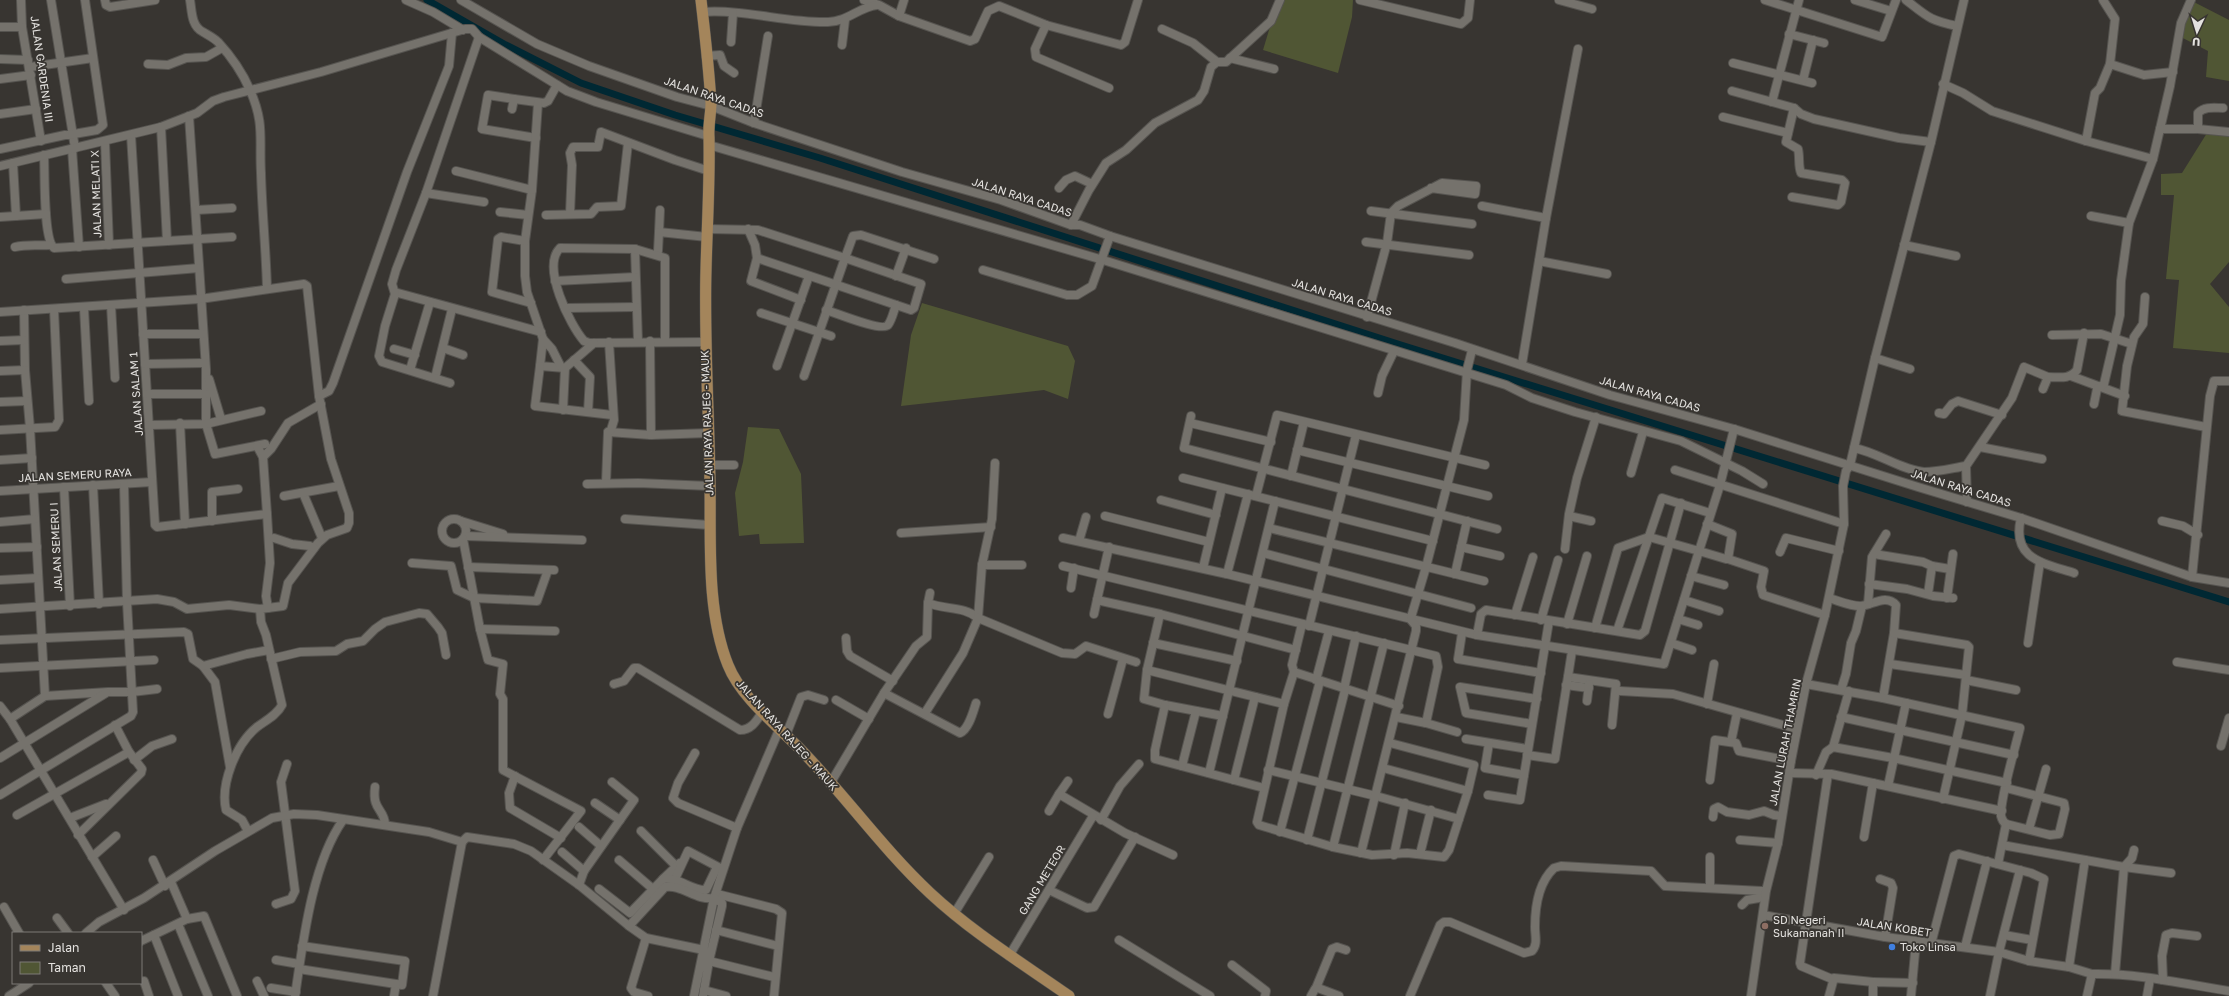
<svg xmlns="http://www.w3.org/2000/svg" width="2229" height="996" font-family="'Golos Text',sans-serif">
	<rect width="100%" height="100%" fill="#383531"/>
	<g fill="#505634">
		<path d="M1278 0H1353L1352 17 1338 73 1263 50Z"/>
		<path d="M2190 0 2229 20V81L2206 77 2208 51 2177 35Z"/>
		<path d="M2207 133 2229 134V262L2210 284 2229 307V353L2173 348 2179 280 2166 279 2174 195H2161V174L2182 173Z"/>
		<path d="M922 303 1068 346 1075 361 1068 399 1044 390 901 406 911 335Z"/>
		<path d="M748 427 779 429 801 474 804 543 760 544 759 534 739 536 735 493 743 462Z"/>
	</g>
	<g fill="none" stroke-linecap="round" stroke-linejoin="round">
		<path stroke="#002833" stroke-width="7" d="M427 0 504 44 581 83 675 115 820 158 1401 345 2229 602"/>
		<g stroke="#565450" stroke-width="10">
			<g id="minor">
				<path d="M21 0 22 27 41 141"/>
				<path d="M51 0 75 148"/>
				<path d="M105 0 106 5 110 7 155 0"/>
				<path d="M190 0C192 11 191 26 203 32 208 35 214 38 218 42 230 55 243 74 250 90 265 124 259 139 261 173 262 212 266 250 267 289"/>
				<path d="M406 0 433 12 463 30"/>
				<path d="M461 0 537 44 589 66 677 97 711 106 754 123 902 172 1001 200 1071 225H1080L1110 236 1455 343 1610 395 1734 429 1918 487 2021 518 2192 577 2229 583"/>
				<path d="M864 0 879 5 899 16 970 41 975 39 988 11 999 6 1046 25 1121 45 1125 42 1138 0"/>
				<path d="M1360 0 1461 24 1468 18 1470 0"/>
				<path d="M1559 0 1592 9"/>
				<path d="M1765 0 1882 37 1896 0"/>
				<path d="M1855 0 1891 11"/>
				<path d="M1906 0C1928 17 1929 20 1957 26"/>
				<path d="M2103 0 2115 19 2110 64"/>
				<path d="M2191 0 2181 23 2170 86 2160 129H2198L2229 132"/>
				<path d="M702 12C745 9 786 23 828 22 847 22 859 7 877 5"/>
				<path d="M899 16 904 0"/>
				<path d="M1046 25 1035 49 1036 57 1109 88"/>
				<path d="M0 27H22"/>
				<path d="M1162 29 1193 43 1217 62"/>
				<path d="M1789 34 1824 43"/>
				<path d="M731 42 733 13"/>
				<path d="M842 45 845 20"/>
				<path d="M706 56 720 55 724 66 734 73"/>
				<path d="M1230 58 1274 69"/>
				<path d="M0 59 28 60"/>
				<path d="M1733 63 1812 83"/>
				<path d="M148 64 168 65 186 58 206 57 222 48"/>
				<path d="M30 67 93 58"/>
				<path d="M0 79 31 75"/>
				<path d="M1803 80 1813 40"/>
				<path d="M1943 84 1963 93 1992 111 2086 141 2153 159 2160 129"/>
				<path d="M1732 91 1794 108 1801 114 1814 119 1899 138 1931 142"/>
				<path d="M514 99 488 95 482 129 536 138"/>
				<path d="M1772 102 1799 0"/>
				<path d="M512 109 514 99 544 103 548 101 557 85"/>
				<path d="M0 114 36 109"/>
				<path d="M189 116 206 369V424L215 454 265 444"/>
				<path d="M1723 117 1788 133"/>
				<path d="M754 123 768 36"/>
				<path d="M161 127 167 241"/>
				<path d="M2198 129V113C2205 106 2215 108 2223 108"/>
				<path d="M68 135 97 130 103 125 85 0"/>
				<path d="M131 135 155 525 157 527 267 514"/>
				<path d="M2086 141 2095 93 2100 88 2110 64 2144 75 2173 72"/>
				<path d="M105 142 109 245"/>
				<path d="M709 145 1103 260 1506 385 1532 398 1575 412 1681 441 1742 471 1763 484"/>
				<path d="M0 149 65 135"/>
				<path d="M72 149 79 247"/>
				<path d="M44 155C45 172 43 239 54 248L232 237"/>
				<path d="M13 163 16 216"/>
				<path d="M0 166 161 127 197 113 213 101 224 97 321 72 465 29H472L479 37 567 91 596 102 708 136"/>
				<path d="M456 171 532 190 525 241V276L527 292 543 339 540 366 565 368"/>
				<path d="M1059 188 1066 180 1075 176 1092 184"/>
				<path d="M532 190 538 103"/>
				<path d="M426 193 484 202"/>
				<path d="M1792 197 1838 205 1841 202 1845 183 1842 180 1801 173C1798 166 1800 157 1798 149L1786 142 1794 108"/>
				<path d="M1482 206 1546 218"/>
				<path d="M196 210 232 208"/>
				<path d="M1371 211 1472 224"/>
				<path d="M500 212 528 215"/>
				<path d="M570 214 572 165 570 153 573 147H598L601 132 675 160 709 171"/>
				<path d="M546 215 591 214 597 207 621 206 628 143"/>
				<path d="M2091 216 2129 223"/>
				<path d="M0 217 46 214"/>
				<path d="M1071 225 1089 190 1106 163 1126 150 1155 123 1198 100 1204 91 1211 67 1217 62H1226L1271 21 1280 0"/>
				<path d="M707 229 758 230 845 258 804 376"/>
				<path d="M748 229 755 245 757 258 911 310 914 308 921 284 845 258 853 236 861 235 934 259"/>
				<path d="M659 232 660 210"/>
				<path d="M525 241 501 237 498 239 492 292 531 303"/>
				<path d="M1366 242 1469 255"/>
				<path d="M1904 245 1956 256"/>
				<path d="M15 247C27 244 38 246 51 245"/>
				<path d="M635 249 638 342"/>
				<path d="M658 251 659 232 707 237"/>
				<path d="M757 258 751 281 801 300"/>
				<path d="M1539 261 1607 274"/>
				<path d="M983 270 1067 295H1077L1092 286 1110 236"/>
				<path d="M896 276 906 248"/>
				<path d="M66 279 199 268"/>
				<path d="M555 281 635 277"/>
				<path d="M395 294 398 293 541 332"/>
				<path d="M2145 297 2143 324 2134 337 2127 366 2122 411 2206 427"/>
				<path d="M111 305 115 378"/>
				<path d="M84 308 89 401"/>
				<path d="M566 308 636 307"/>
				<path d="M24 310 25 370 30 428 45 696"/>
				<path d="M826 310C836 313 882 332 888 325 892 320 894 310 896 305"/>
				<path d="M0 312 200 299 304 284 307 286 319 396 331 459 349 513V523L347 528 327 535 318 543 288 583 283 606 260 609 261 622 266 635 282 705C277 715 265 721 257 727 236 744 220 784 226 810L242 820 248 831"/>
				<path d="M761 313 831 336"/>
				<path d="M1367 317 1387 243 1391 213 1398 206 1442 183 1476 186 1475 194 1431 188"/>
				<path d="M143 334H203"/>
				<path d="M2052 335 2101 334 2132 344"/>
				<path d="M543 339 552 349 561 367"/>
				<path d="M0 341 24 340"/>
				<path d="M665 341V258L635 249 560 248C541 267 570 325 584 341L589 343 705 342"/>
				<path d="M443 348 463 355"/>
				<path d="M394 349 415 355"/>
				<path d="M1875 358 1910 369"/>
				<path d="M574 360 590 377 588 412"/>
				<path d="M145 364 205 363"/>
				<path d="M1522 364 1546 218 1578 49"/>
				<path d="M540 366 535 406 612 415"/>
				<path d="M777 366 809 276"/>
				<path d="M410 370 430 302"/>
				<path d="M0 371 25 370"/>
				<path d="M2071 376 2125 396"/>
				<path d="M435 378 452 309"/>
				<path d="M209 379 221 419"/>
				<path d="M450 383 382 362 379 356 385 326 395 294 392 284 396 270 426 193 479 37"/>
				<path d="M2043 389 2048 377C2059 377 2069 380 2077 370L2084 333"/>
				<path d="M1378 393 1382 376 1394 351"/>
				<path d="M147 394H206"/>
				<path d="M319 396 329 391 333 383 407 172 449 66 452 33"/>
				<path d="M0 402 27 401"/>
				<path d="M2094 404 2097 389 2104 384 2120 315 2121 281 2129 223 2153 159"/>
				<path d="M563 410 565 368 594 343"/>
				<path d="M1939 413 1944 414 1952 404 1958 401 2002 415"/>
				<path d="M1191 416 1184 448 1497 529"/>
				<path d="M180 423 185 524"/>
				<path d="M1190 423 1271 442"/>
				<path d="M149 425 206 424 261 411"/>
				<path d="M0 430 55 427 59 420 54 309"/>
				<path d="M608 432 651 435 650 341"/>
				<path d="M651 435 709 433"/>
				<path d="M257 446 263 457 267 514 270 563 266 596 268 608"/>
				<path d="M1980 447 2042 459"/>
				<path d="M1854 448C1877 452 1901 470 1924 472 1938 472 1953 468 1966 466L2012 398 2024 367 2048 377"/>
				<path d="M1297 450 1488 496"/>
				<path d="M263 457 271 449 288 423 321 404"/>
				<path d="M0 460 32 458"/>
				<path d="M710 465H734"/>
				<path d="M1966 466 1967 502"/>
				<path d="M1675 470 1844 524"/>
				<path d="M1631 473 1643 432"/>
				<path d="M1291 476 1304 422"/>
				<path d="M1183 478 1433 541"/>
				<path d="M606 483 608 432 611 430 614 420 609 342"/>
				<path d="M587 484 638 483 710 486"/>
				<path d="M93 485 99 604"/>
				<path d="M64 487 70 606"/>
				<path d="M0 491 152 482"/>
				<path d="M303 493 322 538"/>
				<path d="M284 496 339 486"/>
				<path d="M1256 496 1277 415 1485 465"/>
				<path d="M1161 500 1216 515"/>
				<path d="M1105 516 1209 542"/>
				<path d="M1569 516 1591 521"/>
				<path d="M2021 518C2011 559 2043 563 2074 573"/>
				<circle cx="454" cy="531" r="12"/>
				<path d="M625 519 709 525"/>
				<path d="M212 521V492L238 489"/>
				<path d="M461 521 503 534"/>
				<path d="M2162 521 2183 526 2198 535"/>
				<path d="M0 522 35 519"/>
				<path d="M1707 524 1732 534 1728 559 1764 571 1761 587 1763 595 1825 615"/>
				<path d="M1269 528 1484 581"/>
				<path d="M901 533 991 527"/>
				<path d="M465 536 582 540"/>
				<path d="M274 538 292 544 310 546 314 548"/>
				<path d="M1063 538 1227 574 1477 635 1481 614 1486 610 1640 635 1645 631 1681 503"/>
				<path d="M463 539 480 629 488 660 503 664 500 694 503 699V770L581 811 543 860"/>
				<path d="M1079 541 1086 517"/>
				<path d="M1109 547 1097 600 1160 614 1296 650"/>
				<path d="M1461 547 1500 556"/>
				<path d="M0 548 37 547"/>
				<path d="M1565 549 1569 514 1577 478 1596 417"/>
				<path d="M1780 552 1786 538 1839 551"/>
				<path d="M1263 553 1471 608"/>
				<path d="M1874 554 1923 562 1932 566 1950 569"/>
				<path d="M412 563 451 566 457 590 474 598 537 601 548 570"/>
				<path d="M982 565H1022"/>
				<path d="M1063 566 1436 656 1438 667 1426 723 1396 717"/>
				<path d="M468 567 554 570"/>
				<path d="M1203 568 1222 488"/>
				<path d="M1227 574 1248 494"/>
				<path d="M1455 574 1467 521"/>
				<path d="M1691 576 1724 585"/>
				<path d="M2192 577 2210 396 2214 381H2229"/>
				<path d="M0 580 38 578"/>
				<path d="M1869 584 1907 589 1933 596 1953 598"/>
				<path d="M1071 588 1074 568"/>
				<path d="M930 593 928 603C945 610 964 606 978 618"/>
				<path d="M1928 594 1932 566"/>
				<path d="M1829 598C1839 601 1850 606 1860 606 1871 606 1886 593 1896 605L1894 633 1883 698"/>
				<path d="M1947 598 1953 554"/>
				<path d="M1684 600 1719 611"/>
				<path d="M1868 604 1872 557 1886 534"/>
				<path d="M0 609 157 599 174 602 187 609 229 605 260 609"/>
				<path d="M1094 614 1097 600"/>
				<path d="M1160 614 1147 670 1144 699 1165 705 1223 716"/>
				<path d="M1515 615 1533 557"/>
				<path d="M978 618 982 565 992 519 995 463"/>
				<path d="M1678 619 1698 625"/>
				<path d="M1541 620 1558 560"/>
				<path d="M1302 624 1292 665 1294 672 1399 706"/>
				<path d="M1567 624 1587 556"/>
				<path d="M1309 626 1356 435"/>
				<path d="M1595 628 1618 548 1649 537 1699 551 1720 485 1734 429"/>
				<path d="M480 629 555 631"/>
				<path d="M1617 631 1662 498 1710 513"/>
				<path d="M1462 633 1458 659 1541 673"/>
				<path d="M1894 633 1967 645 1969 647 1962 715 1943 799"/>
				<path d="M1477 635 1664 664 1699 551 1726 559"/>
				<path d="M846 638 847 651 850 656 893 681"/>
				<path d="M0 640 184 632 188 634 193 659 203 666 215 682 230 767"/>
				<path d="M1153 643 1237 661"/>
				<path d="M1671 643 1692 650"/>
				<path d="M2028 643 2040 562"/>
				<path d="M271 659 300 652 336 651 347 644 363 641 375 629 385 622 419 613 427 614 438 627 442 633 446 655"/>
				<path d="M2177 662 2229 670"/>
				<path d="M1890 664 1966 675"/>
				<path d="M203 666 247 654 269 650"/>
				<path d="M0 668 154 660"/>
				<path d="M1147 670 1284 704 1257 822 1259 825 1333 847 1372 855 1407 853 1444 857 1449 850 1468 791 1474 765 1390 743"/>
				<path d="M1568 677 1616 684 1612 725"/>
				<path d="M1316 680 1329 631"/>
				<path d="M1966 680 2016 690"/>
				<path d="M614 684 624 681 634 668H638L740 730C752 730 757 720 763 711"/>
				<path d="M1806 684 1883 698 2020 728C2015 749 2000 798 2001 816 2002 820 2003 822 2006 824L2050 835 2059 834 2065 809 2064 803 2006 788"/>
				<path d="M1566 685 1589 688"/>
				<path d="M1344 689 1356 636"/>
				<path d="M1841 690 1846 674 1851 643 1856 631 1862 606"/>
				<path d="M1620 691 1673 694 1797 729"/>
				<path d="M884 693 960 733C969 729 973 712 976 703"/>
				<path d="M836 700 869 719"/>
				<path d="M1587 701 1589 684"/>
				<path d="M1284 704 1294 672"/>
				<path d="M1707 704 1714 664"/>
				<path d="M1165 705 1155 750V759L1264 788"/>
				<path d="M0 706 10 719 124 910"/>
				<path d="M925 713 963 653 978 618 1062 653 1075 654 1086 646 1136 662"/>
				<path d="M1108 714 1123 659"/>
				<path d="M1841 717 2014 755"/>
				<path d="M10 719 45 696 108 692H132L157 689"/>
				<path d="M1426 723 1457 732"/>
				<path d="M1532 724 1466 713 1460 687 1537 699"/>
				<path d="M115 725 129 752"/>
				<path d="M786 735 801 697 808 695 824 700"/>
				<path d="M1466 739 1528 749"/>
				<path d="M1731 742 1737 713"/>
				<path d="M1489 743 1485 768 1524 775"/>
				<path d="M2221 746 2229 718"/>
				<path d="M1833 747 1849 691"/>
				<path d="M695 753 678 783 673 798 678 803 737 828"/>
				<path d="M1527 755 1555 759 1572 651"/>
				<path d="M0 758 106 693"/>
				<path d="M134 760 152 746 172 739"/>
				<path d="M1182 766 1196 711"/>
				<path d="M1383 768 1468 791"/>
				<path d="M1268 770 1376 796 1459 819"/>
				<path d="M1209 773 1275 501"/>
				<path d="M1790 773 1831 774 2002 811"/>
				<path d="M1828 774 1800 963 1801 966 1832 979"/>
				<path d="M1816 775 1826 752 1833 747 1893 758 2007 783"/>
				<path d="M515 776 509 793 510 808 561 838"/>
				<path d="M1234 780 1255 697"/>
				<path d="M1710 780 1715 740 1736 743 1739 751 1791 761"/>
				<path d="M830 784 884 693 916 646 927 637 928 603"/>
				<path d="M1888 786 1906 703"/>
				<path d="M375 787C372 811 384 808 385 824"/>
				<path d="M1059 794 1068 781"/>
				<path d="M0 795 131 716 133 712 127 602 124 484"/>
				<path d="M1488 795 1520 800 1549 621"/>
				<path d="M595 803 620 820"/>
				<path d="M1049 811 1059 794 1125 833 1173 855"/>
				<path d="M17 815 129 752 142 769 141 773 78 835"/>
				<path d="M1713 817 1714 809 1718 807 1727 812 1749 815 1764 811 1774 815 1782 816"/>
				<path d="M70 818 106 804"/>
				<path d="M1101 820 1120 786 1139 764"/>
				<path d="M579 827 601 846"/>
				<path d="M2029 829 2046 769"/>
				<path d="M641 831 676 866"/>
				<path d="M1280 832 1320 681"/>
				<path d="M1864 837 1873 783"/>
				<path d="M1307 840 1345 690"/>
				<path d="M1740 840 1778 843"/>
				<path d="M2002 845 2124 867 2171 873"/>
				<path d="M1333 847 1384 643"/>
				<path d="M562 852 584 871"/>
				<path d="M1361 853 1416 631V626L1411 620 1412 614 1426 567 1464 420 1467 370 1472 350"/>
				<path d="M1420 854 1431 810"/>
				<path d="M1394 855 1405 803"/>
				<path d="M92 857 116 836"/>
				<path d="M153 860 165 886"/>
				<path d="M619 860 653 889"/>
				<path d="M1998 864 2006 824"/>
				<path d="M663 879 680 863"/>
				<path d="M675 879 688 851 722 869"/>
				<path d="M1880 879 1891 883 1893 888 1885 937"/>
				<path d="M579 885 584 871 634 800 612 782"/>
				<path d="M1710 887V857"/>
				<path d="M599 889 630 913 663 879C680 877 691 891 706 890L717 867"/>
				<path d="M1049 890 1087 908 1094 907 1135 837"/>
				<path d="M717 894 776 909 782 913 774 996"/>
				<path d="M276 904 291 899 295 891 281 782 287 764"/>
				<path d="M1742 905 1747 900 1759 898 1762 891H1765"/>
				<path d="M4 907 19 933"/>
				<path d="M954 914 989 857"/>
				<path d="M1763 915 1885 937 1999 952 2029 961 2069 967 2092 974 2087 996"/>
				<path d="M57 918 68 933"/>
				<path d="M187 919 204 916 237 996"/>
				<path d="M178 924 208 996"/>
				<path d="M629 926 646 938 704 950"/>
				<path d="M716 930 778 946"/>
				<path d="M86 933 99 922 144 898 215 851 272 818 294 814 317 815 429 832 462 842 467 837 514 844 531 851 579 885 629 926 665 887C682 884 696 901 714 898L737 828 779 730"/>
				<path d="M154 935 178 996"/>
				<path d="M2004 935 2032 940"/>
				<path d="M646 938 631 988 634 992 648 996"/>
				<path d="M1119 940 1210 996"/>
				<path d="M141 941 187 919 171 882"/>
				<path d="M1931 944 1954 856 1959 854 2031 873 2044 879 2029 961"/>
				<path d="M302 946 405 961 402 985 396 984 394 996"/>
				<path d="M1965 947 1987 861"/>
				<path d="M1009 956 1093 816"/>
				<path d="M276 960 299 964"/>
				<path d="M709 961 774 977"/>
				<path d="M1232 965 1266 991 1265 996"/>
				<path d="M2069 967 2085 860"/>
				<path d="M299 969 396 984"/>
				<path d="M2092 974C2138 973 2184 984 2229 991"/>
				<path d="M2115 974 2124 867 2132 858 2134 850"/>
				<path d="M2163 980 2162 956 2166 935 2172 933 2197 936"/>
				<path d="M144 981 149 996"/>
				<path d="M257 981 264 996"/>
				<path d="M106 983 115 996"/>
				<path d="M271 988 296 992"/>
				<path d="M1316 988 1332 949 1337 947 1346 950"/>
				<path d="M704 990 726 996"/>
				<path d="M9 996 29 983"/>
				<path d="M295 996C303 942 312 864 343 820"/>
				<path d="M433 996 462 842"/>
				<path d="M694 996 714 898 722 903V906L709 961 703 996"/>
				<path d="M1311 996 1315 989 1318 988 1339 996"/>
				<path d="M1410 996 1440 925 1444 922H1450L1524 953 1532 951C1538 944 1535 936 1535 927 1535 906 1538 883 1554 868L1561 866 1651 871 1665 886 1762 891"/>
				<path d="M1751 996 1766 891 1778 843 1791 761 1806 684 1825 615 1844 524 1843 486 1846 471 1850 465 1875 358 1931 142 1964 0"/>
				<path d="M1829 996 1834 978 1873 982"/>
				<path d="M1873 996V982L1913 983"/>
				<path d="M1911 996 1916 942"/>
				<path d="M1990 996 1999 952 2020 870"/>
				<path d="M2147 996 2150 979"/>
			</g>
		</g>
		<g stroke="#565450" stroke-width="12">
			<path id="major" d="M701 0C705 34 709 69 711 103 711 114 708 126 709 137 710 182 707 226 706 270 704 341 709 412 710 483 711 541 706 610 728 665 741 698 779 727 803 752 847 798 884 850 930 893 973 933 1022 963 1069 996"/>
		</g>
		<use href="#minor" stroke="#75726c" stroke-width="8"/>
		<use href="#major" stroke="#a4855b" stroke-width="11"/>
	</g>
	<circle fill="#8d6e63" stroke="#383531" stroke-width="1.5" cx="1765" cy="926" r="4"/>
	<circle fill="#3f7fe0" stroke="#383531" stroke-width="1.5" cx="1892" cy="947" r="4"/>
	<g text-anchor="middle" stroke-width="3.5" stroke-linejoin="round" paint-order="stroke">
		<g font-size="11" fill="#e4e2df" stroke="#383531">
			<text transform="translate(42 69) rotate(82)" y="4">JALAN GARDENIA III</text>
			<text transform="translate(714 97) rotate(19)" y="4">JALAN RAYA CADAS</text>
			<text transform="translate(96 194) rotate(-92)" y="4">JALAN MELATI X</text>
			<text transform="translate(1022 197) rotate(18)" y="4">JALAN RAYA CADAS</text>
			<text transform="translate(1342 297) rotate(17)" y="4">JALAN RAYA CADAS</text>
			<text transform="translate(136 394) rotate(-94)" y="4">JALAN SALAM 1</text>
			<text transform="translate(1650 394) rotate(16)" y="4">JALAN RAYA CADAS</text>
			<text transform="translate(707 423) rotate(-92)" y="4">JALAN RAYA RAJEG - MAUK</text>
			<text transform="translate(75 475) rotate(-3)" y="4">JALAN SEMERU RAYA</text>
			<text transform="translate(1961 488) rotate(17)" y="4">JALAN RAYA CADAS</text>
			<text transform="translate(56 547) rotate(-93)" y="4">JALAN SEMERU I</text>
			<text transform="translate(787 735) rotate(48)" y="4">JALAN RAYA RAJEG - MAUK</text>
			<text transform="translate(1785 742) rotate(-79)" y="4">JALAN LURAH THAMRIN</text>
			<text transform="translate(1042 880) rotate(-59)" y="4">GANG METEOR</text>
			<text transform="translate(1894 927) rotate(9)" y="4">JALAN KOBET</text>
		</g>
		<g font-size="11" fill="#e4e2df" stroke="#383531" text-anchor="start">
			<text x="1773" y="924">SD Negeri<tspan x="1773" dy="13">Sukamanah II</tspan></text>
			<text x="1900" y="951">Toko Linsa</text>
		</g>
	</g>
	<rect x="12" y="932" width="130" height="52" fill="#383531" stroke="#7d7a77"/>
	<rect x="20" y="945" width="20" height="6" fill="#a4855b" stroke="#7d7a77"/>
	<text x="48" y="952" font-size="12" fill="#e4e2df">Jalan</text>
	<rect x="20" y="962" width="20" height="12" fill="#505634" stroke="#7d7a77"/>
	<text x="48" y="972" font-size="12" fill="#e4e2df">Taman</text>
	<g transform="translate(2197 32) rotate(184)" stroke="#383531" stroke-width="3" paint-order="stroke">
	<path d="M0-3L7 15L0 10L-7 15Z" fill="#e4e2df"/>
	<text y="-6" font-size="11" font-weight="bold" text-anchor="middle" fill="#e4e2df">U</text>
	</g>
</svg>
